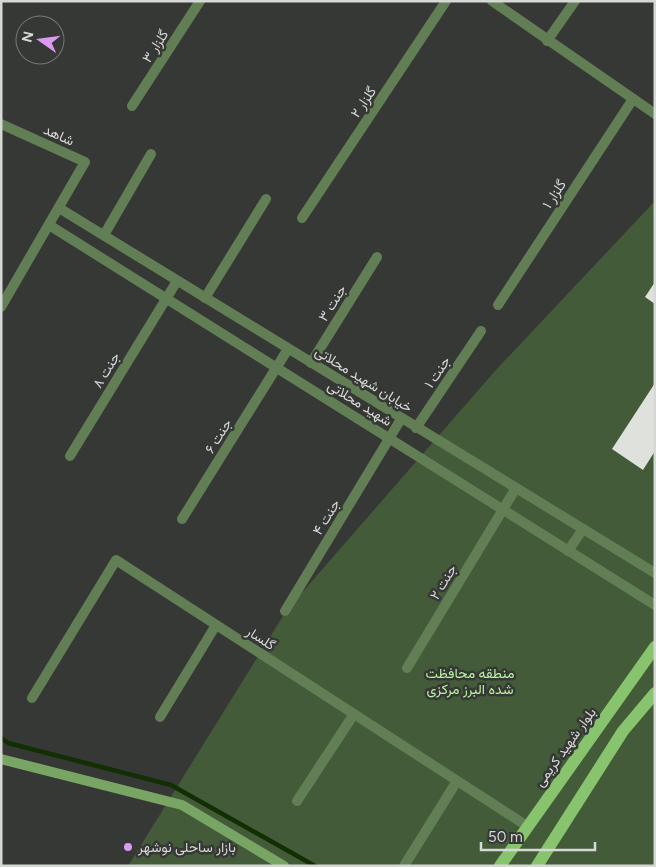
<svg xmlns="http://www.w3.org/2000/svg" width="656" height="867" font-family="Figtree,Vazirmatn,sans-serif">
	<rect width="100%" height="100%" fill="#363835"/>
	<path fill="#435b39" d="M655 201V866H128L286 611 495 371Z"/>
	<g fill="none" stroke-linecap="round" stroke-linejoin="round">
		<path stroke="#122e03" stroke-width="4.5" d="M1 738 8 743 171 785 315 866"/>
	</g>
	<g fill="#dfe1dd">
		<path d="M655 282V304L645 297Z"/>
		<path d="M655 383V451L643 470 612 449Z"/>
	</g>
	<g fill="none" stroke-linecap="round" stroke-linejoin="round">
		<g stroke="#627e55" stroke-width="10">
			<path d="M492 1 655 114"/>
			<path d="M547 41 575 1"/>
			<path d="M132 106 200 1"/>
			<path d="M1 124 85 162 1 307"/>
			<path d="M59 208 655 573"/>
			<path d="M302 218 446 1"/>
			<path d="M49 225 655 605"/>
			<path d="M104 235 151 154"/>
			<path d="M205 298 266 199"/>
			<path d="M498 305 633 99"/>
			<path d="M311 363 377 257"/>
			<path d="M416 428 481 331"/>
			<path d="M70 456 177 281"/>
			<path d="M182 519 288 349"/>
			<path d="M568 551 583 529"/>
			<path d="M285 611 401 419"/>
			<path d="M407 668 516 488"/>
			<path d="M32 698 116 560 527 826"/>
			<path d="M160 717 216 625"/>
			<path d="M297 801 354 714"/>
			<path d="M404 866 457 781"/>
		</g>
		<path stroke="#78a564" stroke-width="10" d="M1 759 182 805 284 866"/>
		<g stroke="#88c36e" stroke-width="12">
			<path d="M500 866 655 647"/>
			<path d="M537 866 623 731 655 693"/>
		</g>
	</g>
	<circle fill="#dc99f4" stroke="#363835" stroke-width="2" cx="128" cy="847" r="5"/>
	<g text-anchor="middle" stroke-width="5" stroke-linejoin="round" paint-order="stroke">
		<g font-size="14" fill="#d6d8d6" stroke="#363835">
			<text transform="translate(155 46) rotate(-57)" y="5">گلزار ۳</text>
			<text transform="translate(363 102) rotate(-56)" y="5">گلزار ۲</text>
			<text transform="translate(59 135) rotate(24)" y="5">شاهد</text>
			<text transform="translate(554 194) rotate(-57)" y="5">گلزار ۱</text>
			<text transform="translate(332 303) rotate(-58)" y="5">جنت ۳</text>
			<text transform="translate(106 370) rotate(-59)" y="5">جنت ۸</text>
			<text transform="translate(437 372) rotate(-56)" y="5">جنت ۱</text>
			<text transform="translate(364 379) rotate(32)" y="5">خیابان شهید محلاتی</text>
			<text transform="translate(360 403) rotate(32)" y="5">شهید محلاتی</text>
			<text transform="translate(218 436) rotate(-58)" y="5">جنت ۶</text>
			<text transform="translate(326 517) rotate(-59)" y="5">جنت ۴</text>
			<text transform="translate(443 582) rotate(-59)" y="5">جنت ۲</text>
			<text transform="translate(261 638) rotate(33)" y="5">گلسار</text>
			<text transform="translate(565 747) rotate(-54)" y="5">بلوار شهید کریمی</text>
		</g>
		<g font-size="14" fill="#b7f19f" stroke="#363835">
			<text x="470" y="678">منطقه محافظت<tspan x="470" dy="16">شده البرز مرکزی</tspan></text>
		</g>
		<g font-size="14" fill="#d6d8d6" stroke="#363835" text-anchor="start">
			<text x="138" y="852">بازار ساحلی نوشهر</text>
		</g>
	</g>
	<rect width="656" height="867" fill="none" stroke="#d6d8d6" stroke-width="5"/>
	<g transform="translate(40 40) rotate(284)"><circle r="24" fill="#363835" stroke="#767875"/>
	<path d="M0-4L9 19L0 12L-9 19Z" fill="#dc99f4"/>
	<text y="-8" font-size="14" font-weight="bold" text-anchor="middle" fill="#d6d8d6">N</text>
	</g>
	<path d="M481 842v8h114v-8" fill="none" stroke="#d6d8d6" stroke-width="2.5"/>
	<text x="488" y="842" font-size="15" fill="#d6d8d6" stroke="#363835" stroke-width="4" paint-order="stroke">50 m</text>
</svg>
